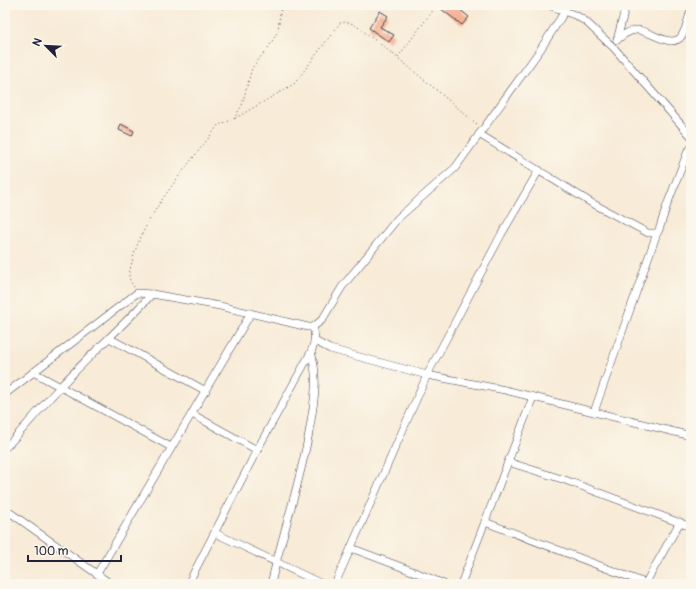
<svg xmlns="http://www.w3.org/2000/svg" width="696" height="589" font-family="Pangolin,sans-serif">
	<rect width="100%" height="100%" fill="#fbf7ec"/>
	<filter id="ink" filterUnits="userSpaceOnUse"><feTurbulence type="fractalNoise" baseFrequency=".025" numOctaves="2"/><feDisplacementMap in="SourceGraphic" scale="8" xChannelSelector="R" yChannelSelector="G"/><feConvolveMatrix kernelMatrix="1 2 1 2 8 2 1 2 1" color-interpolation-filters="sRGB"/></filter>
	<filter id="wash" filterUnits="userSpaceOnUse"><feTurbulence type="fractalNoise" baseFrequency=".012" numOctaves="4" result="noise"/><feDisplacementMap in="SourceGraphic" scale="16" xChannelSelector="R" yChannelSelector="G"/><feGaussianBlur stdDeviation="0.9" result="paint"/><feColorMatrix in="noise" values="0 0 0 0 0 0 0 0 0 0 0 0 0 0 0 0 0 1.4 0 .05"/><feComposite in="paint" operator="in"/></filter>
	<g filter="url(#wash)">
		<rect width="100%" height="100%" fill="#f8ebd7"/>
		<g id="blocks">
			<g fill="#f4b193">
				<path d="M436 5H454L469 17 462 25Z"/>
				<path d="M380 11 388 16 380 27 394 35 389 42 369 28Z"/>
				<path d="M121 124 134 131 132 136 119 130Z"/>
			</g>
		</g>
	</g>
	<g filter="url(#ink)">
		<use href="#blocks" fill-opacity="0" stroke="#424052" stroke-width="1"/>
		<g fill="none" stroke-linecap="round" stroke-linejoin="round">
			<g stroke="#424052" stroke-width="8">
				<g id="street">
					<path d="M549 5 577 16 585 21 614 48 691 136"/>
					<path d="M617 40C623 35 628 31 636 30 648 29 669 48 680 38 686 32 688 18 691 10"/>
					<path d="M617 40 626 5"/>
					<path d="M479 134 590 202 648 233H657L659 230 667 205 688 151 691 148"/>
					<path d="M109 338 206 391"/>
					<path d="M315 341 330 349 427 375 505 390 691 436"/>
					<path d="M33 372 171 447"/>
					<path d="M5 394 137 293 152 294 220 306 308 327H313L322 320 342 287 398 218 455 168 540 50 565 11"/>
					<path d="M594 412 657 233"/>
					<path d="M192 414 257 450"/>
					<path d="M5 448C24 429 41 407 60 387 90 355 123 326 152 294"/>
					<path d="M508 462 565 480 691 527"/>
					<path d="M5 509 111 584"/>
					<path d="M485 522 645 583"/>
					<path d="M215 533 322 584"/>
					<path d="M351 548 420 574 444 584"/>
					<path d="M97 574C148 487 199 400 251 313"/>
					<path d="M188 584 257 450 311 352C315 343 316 336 313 327"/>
					<path d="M271 584C283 531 301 481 310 427 314 402 319 377 311 352"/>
					<path d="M335 584 427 375 501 235 539 170"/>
					<path d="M461 584 533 397"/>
					<path d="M645 584 680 522"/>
				</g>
			</g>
			<g stroke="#424052" stroke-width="1" stroke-dasharray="1 3" stroke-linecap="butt">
				<path d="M398 57 437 5"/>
				<path d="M234 119 242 105 252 68 270 45 278 31 281 5"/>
				<path d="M134 287C132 284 130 281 129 277 129 272 131 266 132 262 143 216 186 168 214 131L218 125 234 119 294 84 340 23 345 22 354 24 398 58 477 124"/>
				<path d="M86 584 90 578"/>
			</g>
			<use href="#street" stroke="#fff" stroke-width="7"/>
		</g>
	</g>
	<rect width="696" height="589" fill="none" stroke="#fbf7ec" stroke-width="20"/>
	<g transform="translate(46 46) rotate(294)" stroke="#fbf7ec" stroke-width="3" paint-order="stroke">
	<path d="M0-3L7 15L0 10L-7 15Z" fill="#22223b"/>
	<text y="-6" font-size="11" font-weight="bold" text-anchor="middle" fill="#22223b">N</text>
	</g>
	<path d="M28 555v6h93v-6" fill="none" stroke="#22223b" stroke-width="2"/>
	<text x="34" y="555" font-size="12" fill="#22223b" stroke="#fbf7ec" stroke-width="3" paint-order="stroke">100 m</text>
</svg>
